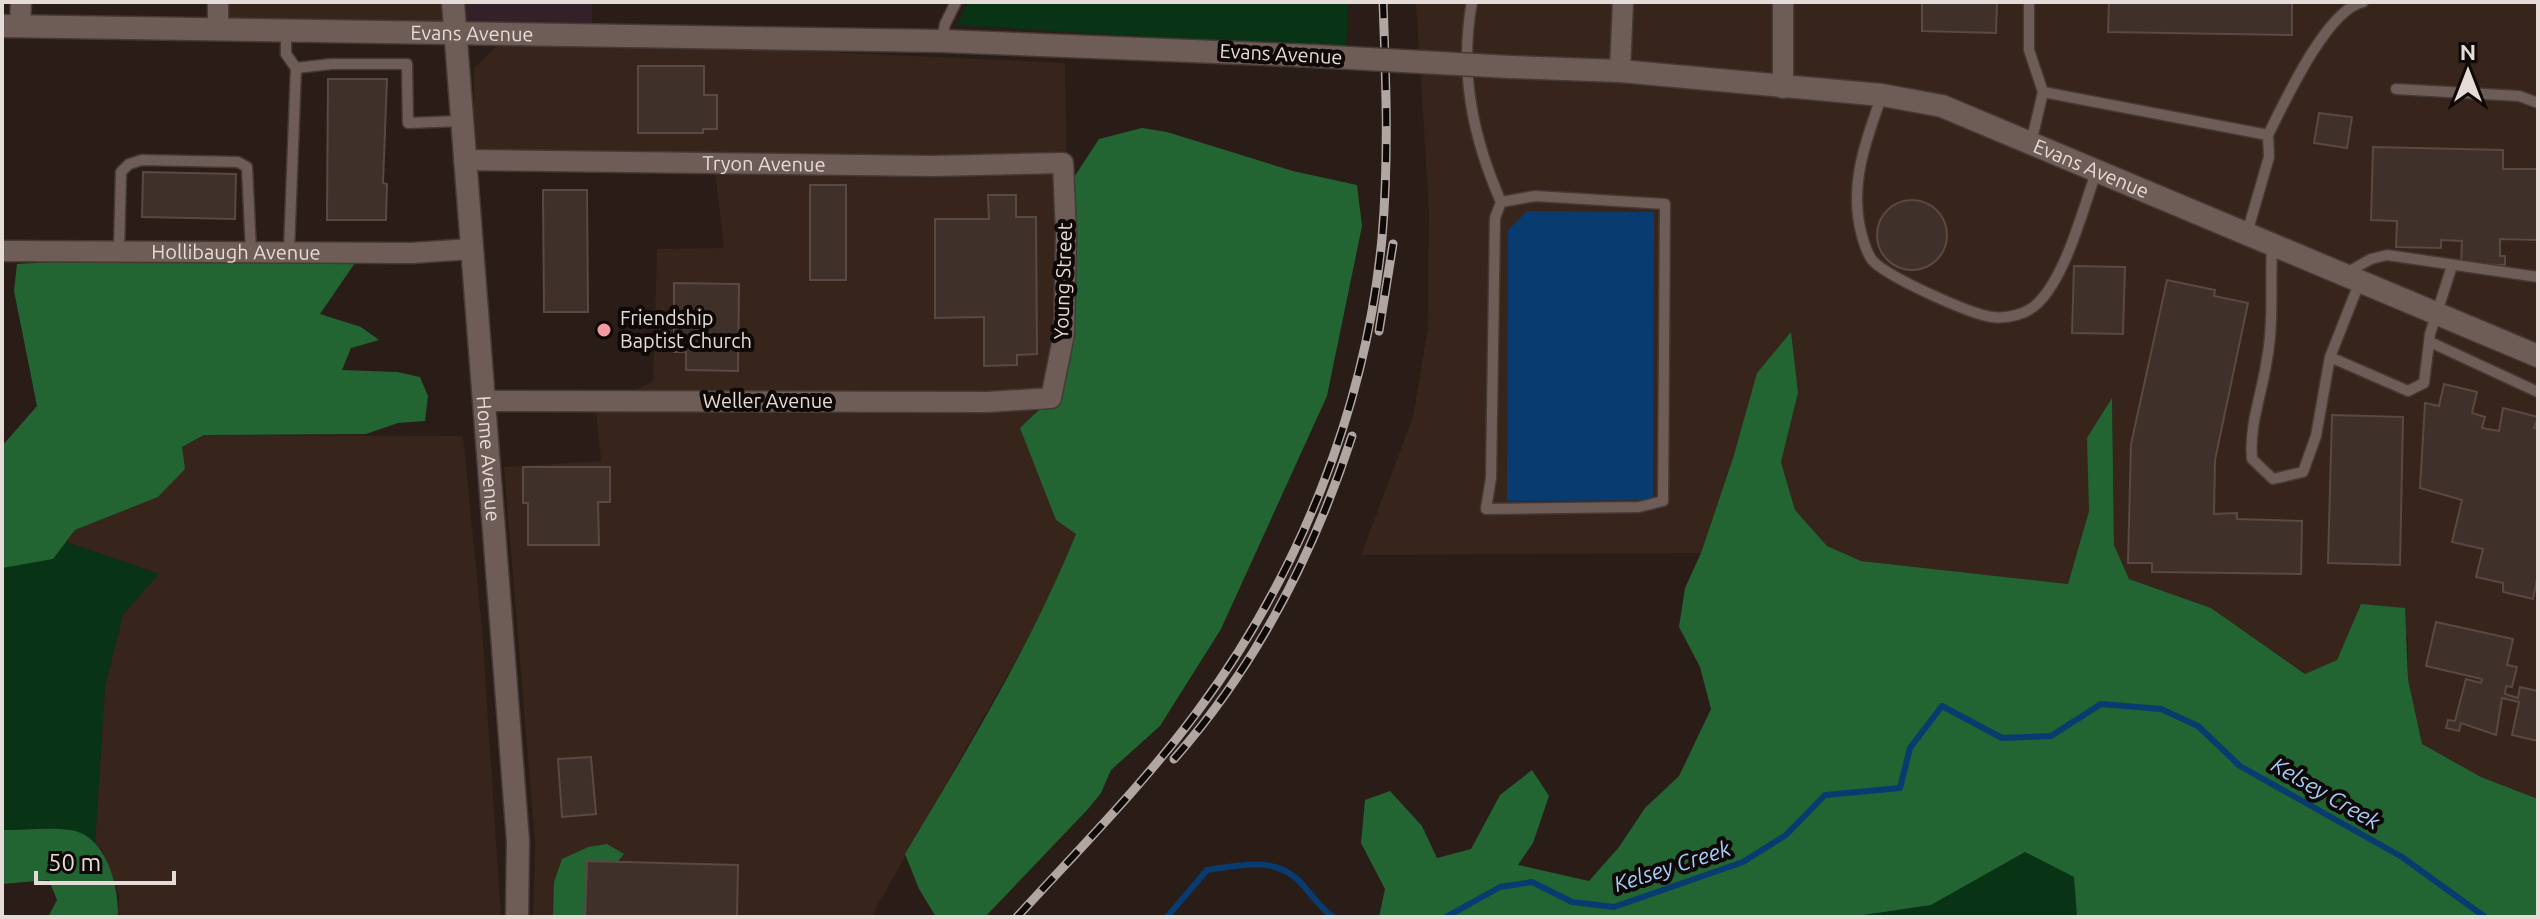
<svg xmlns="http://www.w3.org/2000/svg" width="2540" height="919" font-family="Ubuntu,sans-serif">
	<rect width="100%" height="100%" fill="#2a1c16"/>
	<path fill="#322129" d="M453 2H592V33L456 32Z"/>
	<g fill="#37241b">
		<path d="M218 2H453L456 32 218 27Z"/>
		<path d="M1416 2H2538V799L2481 777 2422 744 2408 679V638L2361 604 2337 660 2305 674 2211 608 2129 579 2114 545 2112 400 2088 444 2089 511 2068 584 1861 561 1827 546 1795 510 1781 462 1798 393 1734 455 1701 553 1361 555 1413 417 1428 327 1429 210Z"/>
		<path d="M521 38 1065 63 1067 188 1075 283 1070 365 1057 387 1023 389 1035 414 1021 429 1076 534 1048 603 871 917H533L535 843 504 467 601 461 596 411 653 381 657 249 724 248 715 172 474 155V68L496 47Z"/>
		<path d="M204 435 463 436 482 628 501 917H118L119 895 102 849 95 844 105 686 123 614 159 574 67 542 75 530 158 497 182 447Z"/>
	</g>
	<g fill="#083314">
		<path d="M968 2H1348L1346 49 957 25Z"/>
		<path d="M2 520 159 574 123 614 105 686 95 844 78 833 2 830Z"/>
		<path d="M2025 852 2075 877 2077 917H1850L1931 905Z"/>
	</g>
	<g fill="#226432">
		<path d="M1142 128 1167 132 1293 171 1357 185 1362 226 1327 396 1221 629 1160 726 1111 770 1101 793 1088 809 985 917H936L919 889 905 854C967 750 1030 647 1076 534L1056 520 1020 428 1051 398 1070 364 1075 283 1067 188 1099 139Z"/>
		<path d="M149 256 357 260 320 314 361 327 379 340 351 348 342 370 397 372 420 377 428 396 425 421 398 423 366 434 204 435 182 447 185 469 158 497 75 530 53 559 2 568V446L37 406 14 291 17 264Z"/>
		<path d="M1791 332 1798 393 1781 462 1795 510 1827 546 1861 561 2068 584 2089 511 2087 438 2112 398 2114 545 2129 579 2211 608 2305 674 2337 660 2361 604 2405 608 2408 679 2422 744 2481 777 2538 799V917H2077L2074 877 2025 852 1931 905 1850 917H1379L1385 889 1361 843 1365 800 1390 791 1422 826 1437 858 1471 849 1500 795 1532 770 1549 796 1533 843 1518 865 1589 881 1619 847 1645 808 1679 776 1711 709 1700 667 1679 627 1685 588 1701 553 1734 455 1757 373Z"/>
		<path d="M2 830C24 830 49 827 71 830 107 836 119 887 118 917H48L57 900 49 880 2 884Z"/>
		<path d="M607 844 624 854 604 878 595 917H553L554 882 562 859 588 847Z"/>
	</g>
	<path fill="#083b70" d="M1527 211 1654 212 1653 500 1507 501 1508 230Z"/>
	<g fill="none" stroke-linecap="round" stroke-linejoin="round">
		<g stroke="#083b70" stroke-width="6">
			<path d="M1167 917 1207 870C1241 865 1277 855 1303 885 1313 897 1320 907 1333 917"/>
			<path d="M1446 917 1500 887 1532 882 1572 902 1614 907 1743 862 1786 835 1825 795 1900 788 1910 748 1942 706 2002 738 2051 736 2101 704 2161 709 2198 726 2240 766 2402 857 2485 917"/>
		</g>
	</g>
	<g fill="#3f302a" stroke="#5a4942" stroke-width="2">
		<path d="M1922 2H1997L1996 33 1922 31Z"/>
		<path d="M2109 2H2292V35L2108 32Z"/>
		<path d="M638 66H704V95H717V129H703V133H638Z"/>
		<path d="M328 79H387L383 183 387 184 386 220H327Z"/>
		<path d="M2319 113 2352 117 2347 148 2314 143Z"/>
		<path d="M2373 147 2503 150V169H2538V240L2500 239V256H2505V265L2461 264 2462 241 2441 240V248L2396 247 2397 221 2371 220Z"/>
		<path d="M143 172 236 174 235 219 142 217Z"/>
		<rect x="810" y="185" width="36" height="95"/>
		<path d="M543 190H587L588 312H544Z"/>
		<path d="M988 195H1016V217H1036L1037 354 1017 355V365L984 366V317L935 318V219H989Z"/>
		<circle cx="1912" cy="235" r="35"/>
		<path d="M2074 266 2125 267 2123 334 2072 333Z"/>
		<path d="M2167 280 2215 290 2214 296 2248 303 2215 460 2214 514 2237 513V519L2302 521 2301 574 2152 572V563H2128L2131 444Z"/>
		<path d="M674 283 739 284 738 371 686 370V352H674Z"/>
		<path d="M2444 384 2477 392 2472 413 2485 417 2482 428 2499 431 2503 408 2538 417 2534 428 2538 429V574L2533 599 2503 592V583L2476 577 2483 549 2452 542 2462 500 2420 488 2425 403 2439 406Z"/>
		<path d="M2332 415 2403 417 2400 565 2328 563Z"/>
		<path d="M523 467H610V502H598L599 545H528V503H523Z"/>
		<path d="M2436 622 2513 639 2507 665 2517 667 2512 687 2506 686 2505 694 2518 698 2520 687 2538 691V741L2512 735 2519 702 2502 698 2496 735 2461 723 2459 731 2446 728 2448 720 2455 721 2466 679 2481 683 2482 679 2426 666Z"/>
		<path d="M591 757 596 814 562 817 558 759Z"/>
		<path d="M587 861 738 865 737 917H585Z"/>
	</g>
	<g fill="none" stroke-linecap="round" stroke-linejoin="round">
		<g stroke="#453936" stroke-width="13">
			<g id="service">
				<path d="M1472 2C1459 73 1473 138 1501 202L1495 218 1491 478 1486 509 1639 507 1663 501 1665 204 1535 196 1501 202"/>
				<path d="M2029 2V50L2043 92"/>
				<path d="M286 31V54L296 68 289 251"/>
				<path d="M942 41 945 24 956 2"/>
				<path d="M296 68 331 64H407L408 123 461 121"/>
				<path d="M2396 89 2519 96 2538 103"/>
				<path d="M1882 95C1866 140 1849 184 1861 232 1863 240 1867 253 1872 260 1887 277 1970 314 1992 317 2008 319 2027 314 2038 303 2067 274 2083 208 2097 170"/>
				<path d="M2268 135C2284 103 2327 9 2363 2"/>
				<path d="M2031 143 2043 92 2268 135 2269 157 2247 233"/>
				<path d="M2272 246C2270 284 2274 321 2267 359 2262 394 2249 424 2252 459L2273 479 2303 472 2316 436 2330 357 2360 281"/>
				<path d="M119 249 121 172 129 164 142 160 238 162 247 167 251 251"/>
				<path d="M2346 273 2371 259 2387 255 2538 277"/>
				<path d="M2430 342 2538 392"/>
				<path d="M2330 357 2408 391 2424 383 2430 334 2452 266"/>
			</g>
		</g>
		<g stroke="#453936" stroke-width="23">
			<g id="minor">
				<path d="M1783 2V88"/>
				<path d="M20 26 21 2"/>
				<path d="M218 27V2"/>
				<path d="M1620 71 1623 2"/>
				<path id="s1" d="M464 160 934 166 1063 163 1066 234 1064 334 1051 398 988 402 485 401"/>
				<path id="s2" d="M2 251 412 253 471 249"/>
			</g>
		</g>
		<g stroke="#453936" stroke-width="25">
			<g id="tertiary">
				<path id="s3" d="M453 2 518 841 517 917"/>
				<path id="s4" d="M2 26 942 41 1314 56"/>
				<path id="s5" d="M1510 67 1620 71 1882 95 1942 106 2538 356"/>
			</g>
		</g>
		<use href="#service" stroke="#6e5d56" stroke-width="10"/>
		<use href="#minor" stroke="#6e5d56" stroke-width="20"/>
		<use href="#tertiary" stroke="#6e5d56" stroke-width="22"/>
		<g stroke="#b1a6a1" stroke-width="9">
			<g id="rail">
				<path d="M1379 331 1393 244"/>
				<path d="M1174 759C1256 666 1314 553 1352 436"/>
				<path d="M1017 917C1078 850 1143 785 1197 712 1299 575 1366 408 1382 238 1389 159 1386 81 1383 2"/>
			</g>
		</g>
		<use href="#rail" stroke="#0e0806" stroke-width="6" stroke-dasharray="18" stroke-linecap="butt"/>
		<g stroke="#453936" stroke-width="25" stroke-linecap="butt">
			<path id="tertiary-bridge" d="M1314 56 1510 67"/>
		</g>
		<use href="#tertiary-bridge" stroke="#6e5d56" stroke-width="22"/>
	</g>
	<circle fill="#f49aa0" stroke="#0e0806" stroke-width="3" cx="604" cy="330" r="8"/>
	<g text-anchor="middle" stroke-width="8" stroke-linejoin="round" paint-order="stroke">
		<g font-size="20" fill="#e5dbd7" stroke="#0e0806">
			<text dy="7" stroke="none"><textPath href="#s4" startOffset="470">Evans Avenue</textPath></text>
			<text transform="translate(1281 54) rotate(3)" y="7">Evans Avenue</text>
			<text dy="7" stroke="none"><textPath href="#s1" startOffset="300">Tryon Avenue</textPath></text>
			<text dy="7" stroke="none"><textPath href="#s5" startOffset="596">Evans Avenue</textPath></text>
			<text dy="7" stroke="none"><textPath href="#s2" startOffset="234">Hollibaugh Avenue</textPath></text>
			<text transform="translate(1063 281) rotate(-88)" y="7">Young Street</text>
			<text x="768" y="408">Weller Avenue</text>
			<text dy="7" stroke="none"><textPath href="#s3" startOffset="458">Home Avenue</textPath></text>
		</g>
		<g font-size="20" fill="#e5dbd7" stroke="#0e0806" text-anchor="start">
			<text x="620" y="325">Friendship<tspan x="620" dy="23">Baptist Church</tspan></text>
		</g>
		<g font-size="22" font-style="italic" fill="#a5cdfd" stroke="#0e0806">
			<text transform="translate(2326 793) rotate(30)" y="8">Kelsey Creek</text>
			<text transform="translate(1672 866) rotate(-18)" y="8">Kelsey Creek</text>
		</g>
	</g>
	<rect width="2540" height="919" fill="none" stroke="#e5dbd7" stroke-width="8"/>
	<g transform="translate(2468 72)" stroke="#0e0806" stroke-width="6" paint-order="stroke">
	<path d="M0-6L14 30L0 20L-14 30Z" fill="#e5dbd7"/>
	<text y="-12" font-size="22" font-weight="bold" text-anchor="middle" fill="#e5dbd7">N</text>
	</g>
	<path d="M36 871v12h138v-12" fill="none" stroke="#e5dbd7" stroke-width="4"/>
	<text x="48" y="871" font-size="24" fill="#e5dbd7" stroke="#0e0806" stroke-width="6" paint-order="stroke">50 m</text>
</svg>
